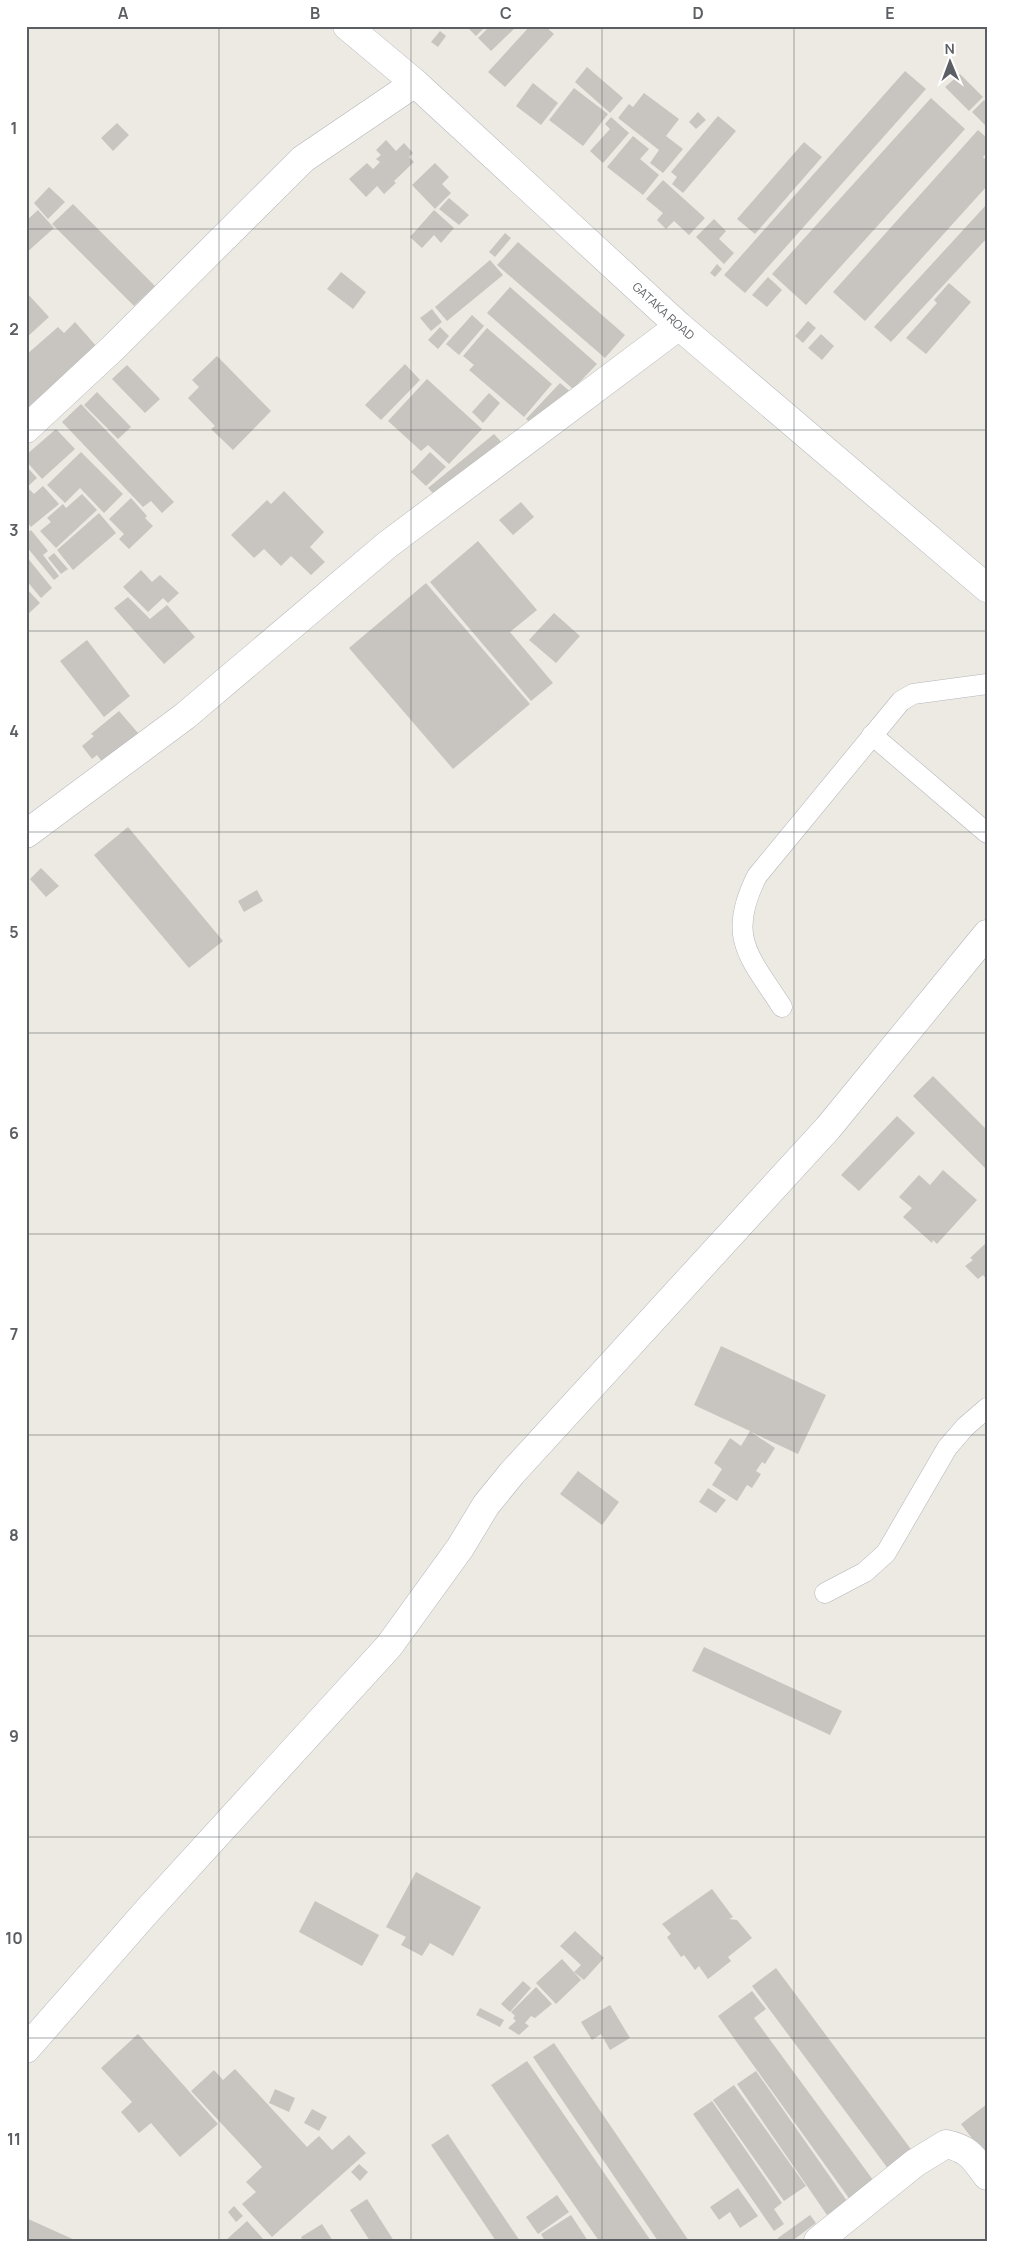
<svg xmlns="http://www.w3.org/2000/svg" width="1013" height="2267" font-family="Manrope,sans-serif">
	<rect width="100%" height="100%" fill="#edeae3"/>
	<g fill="#c8c5c0">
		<path d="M466 26H486L476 36Z"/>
		<path d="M490 26H517L491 51 478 38Z"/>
		<path d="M530 26H545L554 34 505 87 488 72Z"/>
		<path d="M440 31 446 36 438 47 431 42Z"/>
		<path d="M587 67 623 98 610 113 575 82Z"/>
		<path d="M905 71 926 89 745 293 724 275Z"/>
		<path d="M960 74 983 97 969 111 945 87Z"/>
		<path d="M533 83 558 103 541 125 516 106Z"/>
		<path d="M574 88 608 114 583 146 549 120Z"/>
		<path d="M644 93 679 119 666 136 683 149 663 173 650 163 659 150 618 118 629 104 633 107Z"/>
		<path d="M931 98 965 129 806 305 772 274Z"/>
		<path d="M984 100 987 103V127L972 112Z"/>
		<path d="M698 112 706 120 696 129 689 122Z"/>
		<path d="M718 116 736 131 683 193 672 184 677 177 671 172Z"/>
		<path d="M611 117 629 133 603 163 590 151 610 129 605 124Z"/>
		<path d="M117 123 129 135 113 151 101 138Z"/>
		<path d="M978 130 987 138V153L983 157 987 161V186L865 321 833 292Z"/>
		<path d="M633 136 649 149 640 159 659 175 643 195 607 167Z"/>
		<path d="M386 140 396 151 404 143 413 153 409 157 414 162 394 181 396 183 384 194 377 186 366 197 349 179 367 163 373 169 380 162 376 159 381 155 376 150Z"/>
		<path d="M804 142 822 157 755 234 737 219Z"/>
		<path d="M435 163 449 177 442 184 451 193 435 209 412 185Z"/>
		<path d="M663 180 705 218 689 235 674 221 666 229 657 220 663 213 646 199Z"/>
		<path d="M49 187 65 202 48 219 34 203Z"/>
		<path d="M449 198 469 215 459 225 439 209Z"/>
		<path d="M73 204 155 286 134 306 52 224Z"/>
		<path d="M987 204V238L891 342 874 327Z"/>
		<path d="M38 210 54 228 26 253V221Z"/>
		<path d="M434 210 454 228 441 243 434 235 422 248 410 237Z"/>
		<path d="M714 219 726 231 719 239 734 253 724 264 696 237Z"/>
		<path d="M505 233 511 238 495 257 489 252Z"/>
		<path d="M518 242 625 335 605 358 497 265Z"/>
		<path d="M490 260 503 275 447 321 435 307Z"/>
		<path d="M717 264 722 269 715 277 710 273Z"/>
		<path d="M341 272 366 292 353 309 327 289Z"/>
		<path d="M768 277 782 290 767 307 752 295Z"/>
		<path d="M949 283 971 302 926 354 906 338 937 303 934 300Z"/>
		<path d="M510 287 597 364 573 389 487 313Z"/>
		<path d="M26 292 49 317 26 338Z"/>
		<path d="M432 309 442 322 431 331 420 318Z"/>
		<path d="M472 315 484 326 459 355 446 344Z"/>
		<path d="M808 321 816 328 803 343 795 336Z"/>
		<path d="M75 322 97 347 26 409V355L58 327 64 333Z"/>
		<path d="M440 327 449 336 438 349 428 340Z"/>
		<path d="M487 328 552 384 524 417 469 370 474 365 463 356Z"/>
		<path d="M821 334 834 346 822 360 808 348Z"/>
		<path d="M217 356 271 411 233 450 211 429 215 426 188 398 199 387 192 380Z"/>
		<path d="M405 364 420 380 381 420 365 405Z"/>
		<path d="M127 365 160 399 145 413 112 379Z"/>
		<path d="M427 379 482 429 449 464 428 445 421 451 388 421Z"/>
		<path d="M560 383 572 393 539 430 526 419Z"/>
		<path d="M97 392 131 427 118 439 84 405Z"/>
		<path d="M489 393 500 403 483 423 472 412Z"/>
		<path d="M81 404 174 502 162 513 151 501 143 507 62 422Z"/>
		<path d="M56 429 75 449 42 479 26 461V455Z"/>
		<path d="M494 434 506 447 442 503 428 488Z"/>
		<path d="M81 452 123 494 104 513 80 488 65 503 47 485Z"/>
		<path d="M430 452 446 467 426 486 411 472Z"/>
		<path d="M26 466 37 478 27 487 34 494 43 486 59 504 31 527 26 521Z"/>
		<path d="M284 491 324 532 310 547 325 562 311 575 291 556 281 566 264 549 254 558 231 535 267 500 271 504Z"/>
		<path d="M82 494 97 510 56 548 40 531 51 522 47 518 63 504 66 508Z"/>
		<path d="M131 498 147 516 145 518 153 526 129 549 119 539 124 534 109 519Z"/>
		<path d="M521 502 534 517 513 535 499 520Z"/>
		<path d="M99 513 116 533 73 570 57 550Z"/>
		<path d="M31 530 48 551 43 555 59 576 54 580 26 546V534Z"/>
		<path d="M478 541 537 610 510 632 553 683 531 701 430 582Z"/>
		<path d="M54 553 68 569 61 574 48 558Z"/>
		<path d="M26 556 52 588 41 598 26 580Z"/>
		<path d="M141 570 152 582 160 575 179 593 168 603 163 598 148 612 123 587Z"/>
		<path d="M426 583 530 704 453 769 349 648Z"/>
		<path d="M26 588 40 603 26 616Z"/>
		<path d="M128 597 150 619 167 605 195 637 164 664 114 608Z"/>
		<path d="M554 613 580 636 556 663 529 640Z"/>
		<path d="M87 640 130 696 104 717 60 661Z"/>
		<path d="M119 711 138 733 103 763 97 755 92 759 82 746 94 736 91 734Z"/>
		<path d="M128 827 223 941 189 968 94 855Z"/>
		<path d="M41 868 59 886 46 897 30 879Z"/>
		<path d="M257 890 263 901 244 912 238 901Z"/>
		<path d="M933 1076 987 1130V1170L913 1096Z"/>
		<path d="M897 1116 915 1133 859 1191 841 1175Z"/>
		<path d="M943 1170 977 1200 937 1244 933 1240 932 1243 903 1217 912 1208 899 1197 919 1175 930 1185Z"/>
		<path d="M987 1242V1280L983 1275 978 1279 965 1266 973 1260 970 1258Z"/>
		<path d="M721 1346 826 1395 798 1454 751 1432 775 1448 765 1464 762 1462 756 1471 761 1474 752 1488 747 1485 737 1501 712 1485 722 1469 714 1463 730 1438 741 1446 750 1431 694 1405Z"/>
		<path d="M578 1471 619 1502 602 1525 560 1494Z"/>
		<path d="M708 1488 726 1500 716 1513 699 1502Z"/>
		<path d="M704 1647 842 1711 830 1735 692 1671Z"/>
		<path d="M416 1872 481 1907 453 1956 430 1943 422 1956 401 1945 406 1937 386 1927Z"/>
		<path d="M712 1889 733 1917 729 1919 737 1920 752 1938 728 1957 731 1961 708 1979 699 1966 695 1970 684 1955 681 1957 667 1937 671 1934 662 1924Z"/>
		<path d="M315 1901 379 1935 362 1966 299 1932Z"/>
		<path d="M575 1931 604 1958 584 1980 574 1972 581 1965 560 1946Z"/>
		<path d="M562 1959 581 1980 556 2004 536 1983Z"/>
		<path d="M776 1968 916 2156 892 2174 752 1986Z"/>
		<path d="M523 1981 531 1988 510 2012 501 2004Z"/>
		<path d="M536 1987 552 2004 535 2018 531 2016 525 2023 529 2026 519 2035 508 2028 516 2021 513 2018 515 2016 511 2012Z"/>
		<path d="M752 1991 766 2009 754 2018 876 2184 851 2201 718 2016Z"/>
		<path d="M610 2005 630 2038 610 2050 601 2034 592 2040 581 2022Z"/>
		<path d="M480 2008 504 2020 500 2027 476 2015Z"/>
		<path d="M138 2034 218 2124 180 2157 151 2123 139 2133 121 2112 132 2102 101 2068Z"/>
		<path d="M554 2043 689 2241H658L533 2057Z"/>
		<path d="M527 2061 651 2241H599L491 2085Z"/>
		<path d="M235 2069 307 2147 319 2136 332 2150 349 2135 366 2153 272 2237 242 2204 256 2192 246 2182 262 2167 191 2091 214 2070 223 2080Z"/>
		<path d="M756 2071 847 2201 827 2215 737 2084Z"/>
		<path d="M734 2085 806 2186 784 2201 713 2100Z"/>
		<path d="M275 2089 295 2098 289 2112 269 2103Z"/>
		<path d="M712 2101 782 2203 774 2209 784 2224 774 2231 693 2114Z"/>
		<path d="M987 2104V2158L961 2124Z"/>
		<path d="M312 2109 327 2117 319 2131 304 2123Z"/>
		<path d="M448 2134 520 2241H496L431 2145Z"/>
		<path d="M359 2164 368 2172 360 2181 351 2172Z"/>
		<path d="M738 2188 758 2216 740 2228 730 2212 719 2220 710 2207Z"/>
		<path d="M557 2195 569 2212 538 2234 526 2217Z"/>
		<path d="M367 2199 394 2241H370L350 2210Z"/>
		<path d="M234 2206 243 2216 236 2222 228 2212Z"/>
		<path d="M571 2215 588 2241H545L541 2234Z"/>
		<path d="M810 2215 816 2223 792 2241H779L778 2238Z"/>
		<path d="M26 2218 77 2241H26Z"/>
		<path d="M247 2221 265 2241H225Z"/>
		<path d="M322 2224 333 2241H303L301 2237Z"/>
	</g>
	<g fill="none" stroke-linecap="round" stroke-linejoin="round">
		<g stroke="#b3b5b9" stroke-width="21">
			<g id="lane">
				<path d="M872 735 987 833"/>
				<path d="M782 1007C749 956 726 937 757 876L901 701 913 694 987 684"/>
				<path d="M825 1593 865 1572 886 1553 947 1448 965 1427 987 1408"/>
			</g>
		</g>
		<g stroke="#b3b5b9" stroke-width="29">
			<g id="street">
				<path d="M26 429 113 348 303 159 415 83"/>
				<path d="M26 834 185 716 387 545 679 326"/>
				<path d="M26 2049 148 1910 389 1646 460 1548 486 1505 512 1473 828 1128 987 934"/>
				<path d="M818 2241 915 2163 946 2144C969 2149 973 2157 987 2176"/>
			</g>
		</g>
		<g stroke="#b4b7bc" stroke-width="29">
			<g id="secondary">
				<path id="s1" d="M347 26 415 83 679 326 987 588"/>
			</g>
		</g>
		<use href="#lane" stroke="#fff" stroke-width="20"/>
		<use href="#street" stroke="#fff" stroke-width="28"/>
		<use href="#secondary" stroke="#fff" stroke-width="28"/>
	</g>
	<path fill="none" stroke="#5b5e62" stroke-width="1" stroke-opacity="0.55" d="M219 26V2241M411 26V2241M602 26V2241M794 26V2241M26 229H987M26 430H987M26 631H987M26 832H987M26 1033H987M26 1234H987M26 1435H987M26 1636H987M26 1837H987M26 2038H987"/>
	<g text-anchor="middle" stroke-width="4" stroke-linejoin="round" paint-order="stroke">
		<g font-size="12" fill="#5b5e62" stroke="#fff">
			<text dy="4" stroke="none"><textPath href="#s1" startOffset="426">GATAKA ROAD</textPath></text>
		</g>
	</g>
	<rect width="1013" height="2267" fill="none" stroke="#ffffff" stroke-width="55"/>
	<g transform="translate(950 62) rotate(359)" stroke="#ffffff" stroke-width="4" paint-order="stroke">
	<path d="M0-4L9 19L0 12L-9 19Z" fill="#5b5e62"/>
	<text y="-8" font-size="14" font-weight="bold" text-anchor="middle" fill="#5b5e62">N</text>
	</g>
	<rect x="28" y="28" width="958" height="2212" fill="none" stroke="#5b5e62" stroke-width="2"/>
	<g font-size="16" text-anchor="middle" font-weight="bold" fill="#5b5e62">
		<text x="123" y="19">A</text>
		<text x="315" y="19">B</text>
		<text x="506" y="19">C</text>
		<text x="698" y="19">D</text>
		<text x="890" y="19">E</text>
		<text x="14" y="134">1</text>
		<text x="14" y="335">2</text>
		<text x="14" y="536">3</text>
		<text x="14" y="737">4</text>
		<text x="14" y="938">5</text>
		<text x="14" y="1139">6</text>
		<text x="14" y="1340">7</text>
		<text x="14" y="1541">8</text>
		<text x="14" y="1742">9</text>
		<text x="14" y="1944">10</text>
		<text x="14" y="2145">11</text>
	</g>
</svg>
